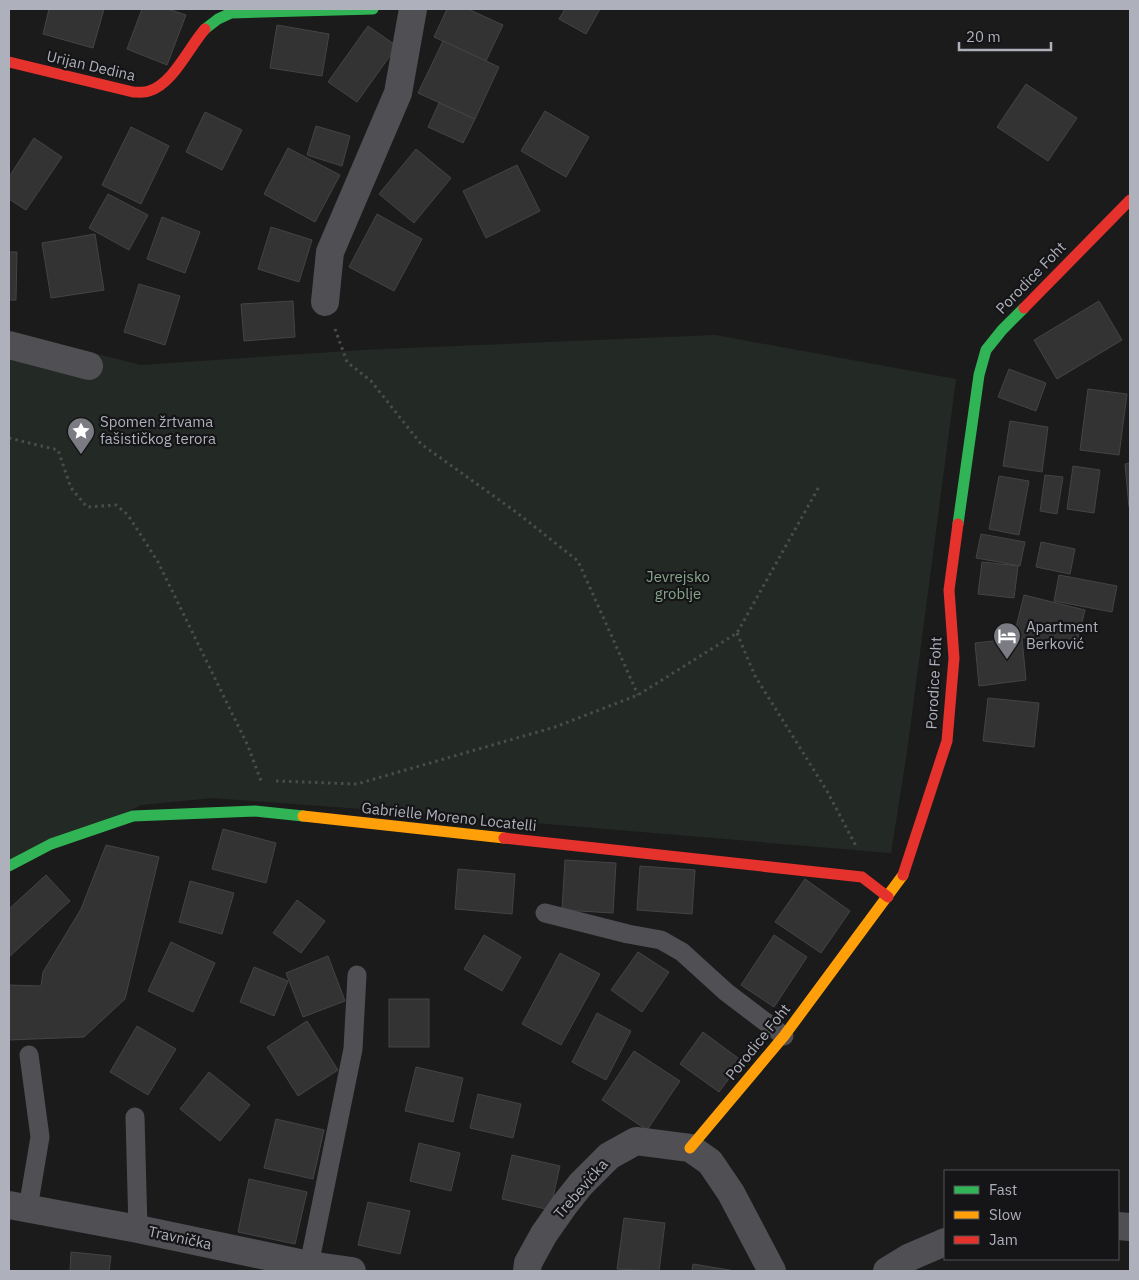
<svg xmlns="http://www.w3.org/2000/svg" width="1139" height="1280" font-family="'IBM Plex Sans',sans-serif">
	<rect width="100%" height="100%" fill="#1b1b1b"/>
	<path fill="#232a25" d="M9 332 141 365 362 350 715 335 956 379 907 752 891 853 428 814 213 798 141 805 9 870Z"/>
	<g fill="#333334" stroke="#444447">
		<path d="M49 9H104L93 48 43 34Z"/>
		<path d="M142 9H168L186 15 167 65 127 49Z"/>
		<path d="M447 9H468L503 25 486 61 434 37Z"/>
		<path d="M565 9H600L586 34 559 19Z"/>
		<path d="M277 25 329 34 322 76 270 68Z"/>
		<path d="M368 26 397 46 357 102 328 82Z"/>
		<path d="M443 41 499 67 475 119 418 93Z"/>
		<path d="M1026 84 1077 118 1048 161 997 127Z"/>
		<path d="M439 103 475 119 463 143 428 127Z"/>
		<path d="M545 111 589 137 566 177 521 151Z"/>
		<path d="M205 112 242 130 222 170 186 152Z"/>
		<path d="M316 126 350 136 342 166 307 155Z"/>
		<path d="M131 127 169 146 141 204 102 185Z"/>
		<path d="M34 138 62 157 26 210 9 199V177Z"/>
		<path d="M288 148 340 175 315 222 264 194Z"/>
		<path d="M416 149 451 178 414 223 379 194Z"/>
		<path d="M517 165 540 211 486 238 463 191Z"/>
		<path d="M108 194 148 215 129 250 89 228Z"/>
		<path d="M377 214 422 239 394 291 349 267Z"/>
		<path d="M162 217 200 232 185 273 147 259Z"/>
		<path d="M271 227 312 240 299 282 258 269Z"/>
		<path d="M95 234 104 290 51 298 42 243Z"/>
		<path d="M9 252H17L16 300H9Z"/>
		<path d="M139 284 180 296 165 345 124 332Z"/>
		<path d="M293 301 295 337 244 341 241 304Z"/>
		<path d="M1099 301 1122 340 1057 379 1034 340Z"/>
		<path d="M1009 369 1046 383 1036 411 998 397Z"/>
		<path d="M1088 389 1127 394 1119 455 1080 450Z"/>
		<path d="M1010 421 1048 427 1042 472 1003 466Z"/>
		<path d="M1130 463V507H1129L1125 464Z"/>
		<path d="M1073 466 1100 470 1094 513 1067 509Z"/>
		<path d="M1045 475 1063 477 1057 514 1040 511Z"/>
		<path d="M999 476 1029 481 1019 535 989 529Z"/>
		<path d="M981 534 1025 542 1020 566 976 558Z"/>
		<path d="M1041 542 1075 549 1070 574 1036 567Z"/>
		<path d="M982 562 1018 566 1014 598 978 594Z"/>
		<path d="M1059 575 1117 586 1112 612 1054 601Z"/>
		<path d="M1024 595 1085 610 1075 650 1014 635Z"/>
		<path d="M1022 638 1026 680 979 686 975 643Z"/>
		<path d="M988 698 1039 703 1034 747 983 741Z"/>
		<path d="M223 829 276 843 266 883 212 869Z"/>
		<path d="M106 845 159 857 125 999 84 1037 9 1040V985L41 986 43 972 81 909Z"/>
		<path d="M565 860 616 863 613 913 562 910Z"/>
		<path d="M640 866 695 870 692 914 637 910Z"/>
		<path d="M458 869 515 874 512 914 455 909Z"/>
		<path d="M46 875 70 901 9 957V909Z"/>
		<path d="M805 879 850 911 821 953 775 922Z"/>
		<path d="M190 881 234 893 222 934 179 922Z"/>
		<path d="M297 900 325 921 301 953 273 933Z"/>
		<path d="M484 935 521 957 502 991 464 969Z"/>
		<path d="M774 935 807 957 774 1007 741 985Z"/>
		<path d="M171 942 215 963 193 1012 148 991Z"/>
		<path d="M638 952 669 972 642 1012 611 990Z"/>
		<path d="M560 953 600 974 561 1045 522 1024Z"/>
		<path d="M328 956 345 1001 303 1017 286 973Z"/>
		<path d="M254 967 288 981 274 1016 240 1002Z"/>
		<rect x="389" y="999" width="40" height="48"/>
		<path d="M597 1013 631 1031 606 1080 572 1062Z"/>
		<path d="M307 1021 338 1070 298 1096 267 1047Z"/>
		<path d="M137 1026 176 1049 148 1095 110 1072Z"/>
		<path d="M703 1032 742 1061 719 1092 680 1064Z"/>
		<path d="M634 1051 680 1081 647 1130 602 1100Z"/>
		<path d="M416 1067 463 1078 453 1122 405 1111Z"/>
		<path d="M209 1072 250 1105 220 1141 180 1109Z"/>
		<path d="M478 1094 521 1104 513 1138 470 1128Z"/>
		<path d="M276 1119 324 1130 313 1179 264 1168Z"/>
		<path d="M419 1143 460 1153 451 1191 410 1181Z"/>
		<path d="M512 1155 560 1166 550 1210 502 1199Z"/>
		<path d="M249 1179 307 1192 295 1244 238 1232Z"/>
		<path d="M368 1202 410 1211 400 1254 358 1245Z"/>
		<path d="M624 1218 665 1223 659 1271 617 1269Z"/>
		<path d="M71 1252 111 1256 109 1271H70Z"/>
		<path d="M693 1264 735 1271H692Z"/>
	</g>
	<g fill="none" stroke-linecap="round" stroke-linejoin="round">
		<g stroke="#4b4c4f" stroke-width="3" stroke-dasharray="2.5 4" stroke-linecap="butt">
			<path d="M335 329 347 362 371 381 421 444 516 512 578 561 638 695"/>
			<path d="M9 438 58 450 71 488 87 507 116 505 128 515 158 562 248 746 261 781"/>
			<path d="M737 633 755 676 827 791 856 846"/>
			<path d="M276 781 357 784 555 727 638 695 737 633 820 485"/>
		</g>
		<g stroke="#505054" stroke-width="19">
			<path d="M545 913 628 934 661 940 682 952 726 992 784 1036"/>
			<path d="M135 1117 138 1229"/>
			<path d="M28 1208 40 1137 29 1055"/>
			<path d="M309 1265 353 1049 357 975"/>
		</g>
		<g stroke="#505054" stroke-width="28">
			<path d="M325 302 330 252 398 93 413 9"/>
			<path d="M9 345 89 366"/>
			<path d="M9 1205 138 1229 309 1265 352 1271"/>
			<path d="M1118 1226 1130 1227"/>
			<path d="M527 1271 528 1263 544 1234 565 1204 581 1184 609 1156 636 1141 690 1148 710 1162 731 1193 772 1271"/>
			<path d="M887 1271 910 1257 945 1242"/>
		</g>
		<g stroke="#30b455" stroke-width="11">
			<path d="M205 29 218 19 231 13 373 9"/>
			<path d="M958 524 979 375 986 350 1002 330 1024 308"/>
			<path d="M9 866 51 844 133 816 255 811 303 816"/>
		</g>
		<g stroke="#ff9f0a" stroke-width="11">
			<path d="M303 816 504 838"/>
			<path d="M690 1148 784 1036 903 875"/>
		</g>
		<g stroke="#e5322d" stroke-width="11">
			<path d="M9 62 133 92C138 92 144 93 149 91 173 84 189 47 205 29"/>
			<path d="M1024 308 1130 200"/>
			<path d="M504 838 862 877 888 897"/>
			<path d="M903 875 947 741 954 658 949 590 958 524"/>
		</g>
	</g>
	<defs>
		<g id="sight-pin" transform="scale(1.4375)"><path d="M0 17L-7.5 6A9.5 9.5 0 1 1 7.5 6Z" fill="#7b7c83" stroke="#151517"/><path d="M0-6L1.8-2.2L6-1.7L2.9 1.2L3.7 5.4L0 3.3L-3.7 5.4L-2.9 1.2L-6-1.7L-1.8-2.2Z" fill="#fff"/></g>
		<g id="hotel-pin" transform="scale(1.4375)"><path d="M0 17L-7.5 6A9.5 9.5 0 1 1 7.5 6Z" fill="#7b7c83" stroke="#151517"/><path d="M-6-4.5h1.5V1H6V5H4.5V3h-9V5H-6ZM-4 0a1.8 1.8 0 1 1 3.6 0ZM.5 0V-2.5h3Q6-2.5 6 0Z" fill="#fff"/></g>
	</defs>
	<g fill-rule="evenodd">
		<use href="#sight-pin" x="81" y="431"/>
		<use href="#hotel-pin" x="1007" y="636"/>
	</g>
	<g text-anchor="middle" stroke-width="4.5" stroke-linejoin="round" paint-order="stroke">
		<g font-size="15" fill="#aeb0bb" stroke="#151517">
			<text transform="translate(91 66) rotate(13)" y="5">Urijan Dedina</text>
			<text transform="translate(1031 278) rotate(-46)" y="5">Porodice Foht</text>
			<text transform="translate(934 683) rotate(-87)" y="5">Porodice Foht</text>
			<text transform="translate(449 817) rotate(6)" y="5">Gabrielle Moreno Locatelli</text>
			<text transform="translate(758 1042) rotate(-51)" y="5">Porodice Foht</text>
			<text transform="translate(581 1189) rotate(-49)" y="5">Trebevićka</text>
			<text transform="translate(180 1238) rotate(12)" y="5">Travnička</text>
		</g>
		<g font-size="15" fill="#aeb0bb" stroke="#151517" text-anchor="start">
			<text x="100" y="427">Spomen žrtvama<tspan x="100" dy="17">fašističkog terora</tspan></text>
			<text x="1026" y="632">Apartment<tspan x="1026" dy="17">Berković</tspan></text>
		</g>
		<g font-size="15" fill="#86a58b" stroke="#151517">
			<text x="678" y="582">Jevrejsko<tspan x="678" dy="17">groblje</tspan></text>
		</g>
	</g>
	<rect width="1139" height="1280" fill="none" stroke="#aeb0bb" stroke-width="20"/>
	<rect x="944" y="1170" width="175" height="90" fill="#151517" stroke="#525359"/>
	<rect x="954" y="1186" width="25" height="8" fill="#30b455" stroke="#525359"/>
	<text x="989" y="1195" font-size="15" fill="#aeb0bb">Fast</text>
	<rect x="954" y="1211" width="25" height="8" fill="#ff9f0a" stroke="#525359"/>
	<text x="989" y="1220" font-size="15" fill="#aeb0bb">Slow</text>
	<rect x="954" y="1236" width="25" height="8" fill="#e5322d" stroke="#525359"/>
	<text x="989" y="1245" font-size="15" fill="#aeb0bb">Jam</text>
	<path d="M959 42v8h92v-8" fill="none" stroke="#aeb0bb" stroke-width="2.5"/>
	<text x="966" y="42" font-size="15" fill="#aeb0bb" stroke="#151517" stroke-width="4" paint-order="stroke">20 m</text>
</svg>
